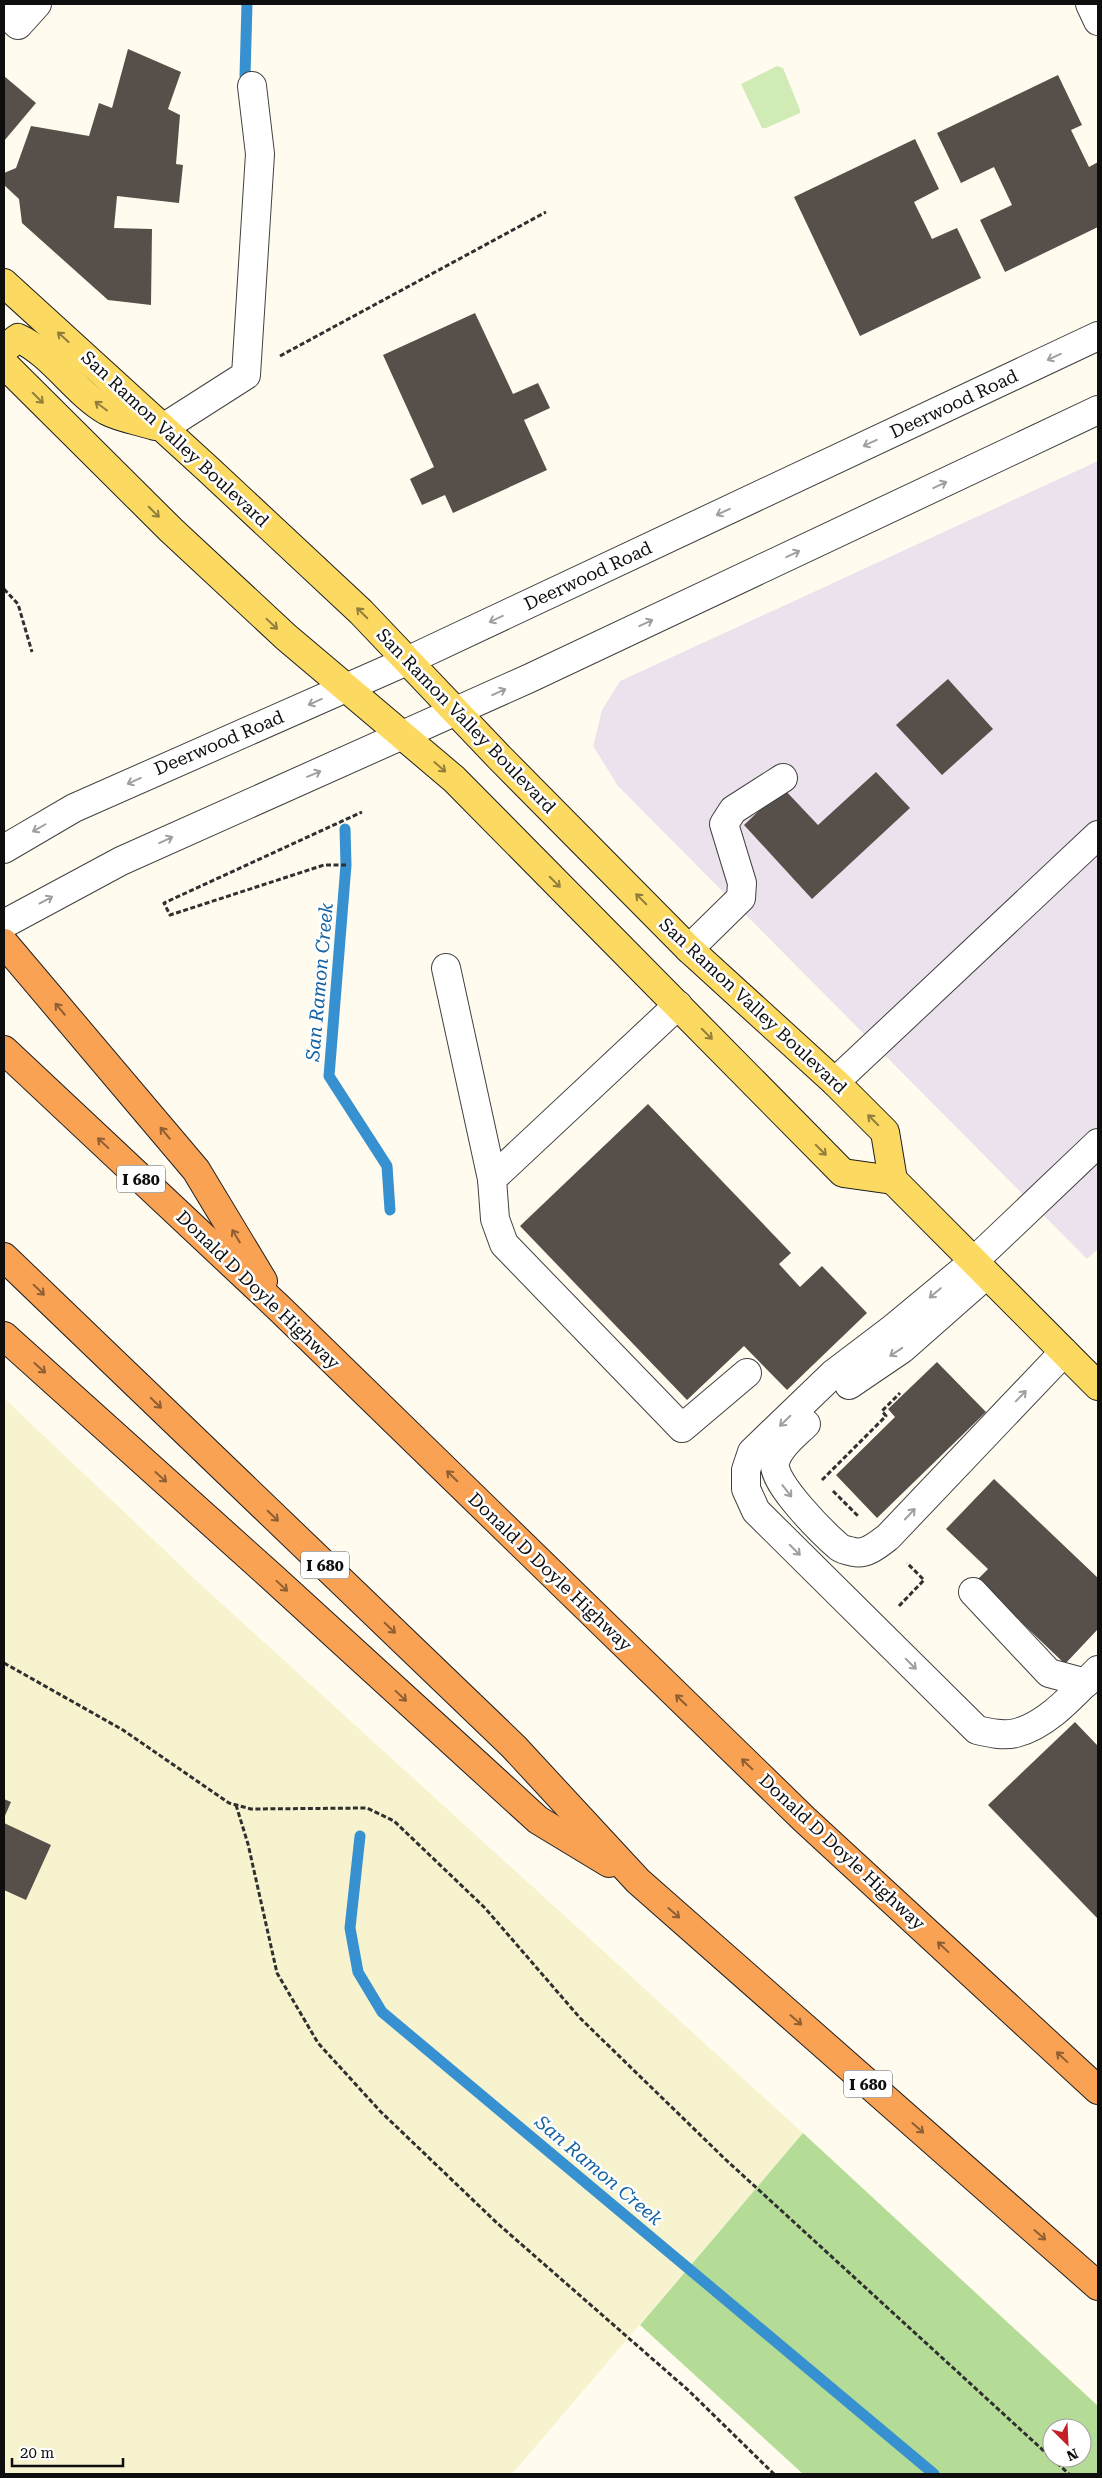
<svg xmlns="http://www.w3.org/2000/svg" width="1102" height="2478" font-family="'Roboto Serif',serif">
	<rect width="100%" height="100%" fill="#fffcef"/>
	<path fill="#ece2ed" d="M1098 461V1249L1087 1259 618 786 593 746 602 710 620 681Z"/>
	<path fill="#f6f3ce" d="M4 1398 199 1583 803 2133 512 2474H4Z"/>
	<path fill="#d1ebb7" d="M777 66 783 68 800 110V113L766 128H762L741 84Z"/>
	<path fill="#b4dc96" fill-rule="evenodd" d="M803 2133 1098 2406V2474H803L640 2325ZM1052 2428H1082V2458H1052Z"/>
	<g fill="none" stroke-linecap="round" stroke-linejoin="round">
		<g stroke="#3791d1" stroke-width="11">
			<path d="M245 76 247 4"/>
			<path d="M345 829 346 865 329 1076 387 1166 390 1210"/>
			<path d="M360 1836 350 1928 358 1972 382 2012 934 2474"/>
		</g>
	</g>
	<g fill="#574f4a">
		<path d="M128 49 181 72 168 109 180 115 176 164 183 165 179 203 117 196 114 228 152 229 151 305 108 300 22 223 19 199 4 185V173L16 168 31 126 89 136 99 103 112 108Z"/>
		<path d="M1058 75 1082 125 1071 130 1089 167 1098 162V227L1005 272 980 220 1012 205 994 167 961 183 937 133Z"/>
		<path d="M4 76 36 103 4 141Z"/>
		<path d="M915 139 939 189 914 202 932 239 957 228 981 278 860 336 794 197Z"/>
		<path d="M475 313 513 394 538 383 550 408 524 420 547 470 453 513 445 495 422 505 410 479 434 467 383 355Z"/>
		<path d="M948 679 993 729 942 775 896 725Z"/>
		<path d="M876 772 910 808 812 899 744 825 783 788 818 825Z"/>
		<path d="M648 1104 791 1253 779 1264 800 1287 822 1266 867 1313 787 1390 744 1346 687 1400 520 1226Z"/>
		<path d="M937 1362 986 1412 877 1518 836 1475 895 1417 888 1409Z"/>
		<path d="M994 1479 1098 1578V1629L1065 1664 977 1580 988 1569 946 1529Z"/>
		<path d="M1075 1722 1098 1746V1919L988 1805Z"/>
		<path d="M4 1799 11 1802 4 1818Z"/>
		<path d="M4 1823 51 1845 26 1900 4 1890Z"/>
	</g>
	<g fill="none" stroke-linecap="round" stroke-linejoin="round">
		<g stroke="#414141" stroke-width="30">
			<g id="minor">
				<path d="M1090 4 1098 21"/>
				<path d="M4 12 18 25 37 4"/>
				<path d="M163 428 246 375 260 154 252 86"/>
				<path d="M4 849 74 808 407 661 1098 336"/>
				<path d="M4 924 121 861 530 678 1098 410"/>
				<path d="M689 949 741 898 742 883 724 824 733 810 783 778"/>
				<path d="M446 968 492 1179"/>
				<path d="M678 1005 492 1179 495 1219 504 1244 682 1428 747 1373"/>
				<path d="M835 1082 1098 835"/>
				<path d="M1098 1143 973 1262 891 1330 833 1374 752 1452 746 1470V1489L756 1511 977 1730C990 1733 1003 1736 1016 1733 1048 1725 1075 1693 1098 1670"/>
				<path d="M849 1385 902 1349 986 1275"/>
				<path d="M806 1424C796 1434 778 1447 775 1463 771 1482 824 1534 839 1547 843 1550 849 1551 854 1552 866 1555 879 1544 888 1537L1064 1352"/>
				<path d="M973 1592 1049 1673 1086 1683"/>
			</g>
		</g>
		<g stroke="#1f1f1f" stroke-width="30">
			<g id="major">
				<path d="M4 283 209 470 361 612 500 758 689 949 835 1082 885 1132 893 1180 1098 1386"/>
				<path d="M4 349 18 338C53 354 74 392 107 411 120 418 140 421 155 426"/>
				<path d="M4 364 171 530 286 637 454 779 843 1173 893 1180"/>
			</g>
		</g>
		<g stroke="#1f1f1f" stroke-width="30">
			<g id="highway">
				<path d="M4 943 196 1170 263 1281"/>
				<path d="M4 1050 279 1308 804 1819 1098 2090"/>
				<path d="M4 1257 514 1747 638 1881 1098 2286"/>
				<path d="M4 1336 272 1577 538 1820 609 1863"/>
			</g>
		</g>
		<g stroke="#303030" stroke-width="3" stroke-dasharray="5 2.5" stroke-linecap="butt">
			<path d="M280 356 546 212"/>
			<path d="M4 589 18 604 32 652"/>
			<path d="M346 865H324L170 915 164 903 362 812"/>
			<path d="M822 1480 886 1416 882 1411 900 1393"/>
			<path d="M833 1491 859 1517"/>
			<path d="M899 1606 924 1580 907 1563"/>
			<path d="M4 1663 123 1730 229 1803 251 1809 367 1808 394 1821 485 1908 580 2018 725 2159 1069 2474"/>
			<path d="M236 1805 248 1844 277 1973 318 2043 380 2111 497 2223 688 2390 774 2474"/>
		</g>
		<use href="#minor" stroke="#fff" stroke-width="28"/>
		<use href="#major" stroke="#fcda62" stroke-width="28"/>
		<use href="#highway" stroke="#f9a254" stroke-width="28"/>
	</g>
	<defs><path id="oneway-shaft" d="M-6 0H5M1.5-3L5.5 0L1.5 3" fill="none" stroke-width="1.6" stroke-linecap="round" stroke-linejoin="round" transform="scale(1.25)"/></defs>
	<g stroke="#917e3c">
		<use href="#oneway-shaft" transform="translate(63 337) rotate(-138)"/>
		<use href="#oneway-shaft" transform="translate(38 398) rotate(45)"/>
		<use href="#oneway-shaft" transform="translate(101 406) rotate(-143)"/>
		<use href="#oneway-shaft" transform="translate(154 512) rotate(45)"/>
		<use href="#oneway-shaft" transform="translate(362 613) rotate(-135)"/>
		<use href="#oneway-shaft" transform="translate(272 624) rotate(43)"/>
		<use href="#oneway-shaft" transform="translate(440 767) rotate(41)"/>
		<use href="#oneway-shaft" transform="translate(555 882) rotate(45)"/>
		<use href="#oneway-shaft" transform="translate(641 899) rotate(-135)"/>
		<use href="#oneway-shaft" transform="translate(707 1034) rotate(45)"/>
		<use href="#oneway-shaft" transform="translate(873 1120) rotate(-135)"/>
		<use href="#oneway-shaft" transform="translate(821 1150) rotate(45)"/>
	</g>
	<g stroke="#9f9f9f">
		<use href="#oneway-shaft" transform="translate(1054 357) rotate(155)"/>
		<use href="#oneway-shaft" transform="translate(870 443) rotate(155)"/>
		<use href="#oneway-shaft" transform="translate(940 485) rotate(-25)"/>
		<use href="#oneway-shaft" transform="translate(723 512) rotate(155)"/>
		<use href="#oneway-shaft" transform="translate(793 554) rotate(-25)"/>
		<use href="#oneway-shaft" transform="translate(496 619) rotate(155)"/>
		<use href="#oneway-shaft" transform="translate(646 623) rotate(-25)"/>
		<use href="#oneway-shaft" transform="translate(499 692) rotate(-24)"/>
		<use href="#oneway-shaft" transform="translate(315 702) rotate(156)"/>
		<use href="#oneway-shaft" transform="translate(314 774) rotate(-23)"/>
		<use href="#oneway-shaft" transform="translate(134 781) rotate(156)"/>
		<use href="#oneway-shaft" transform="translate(39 828) rotate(150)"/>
		<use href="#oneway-shaft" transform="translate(166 840) rotate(-25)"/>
		<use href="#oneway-shaft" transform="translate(46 900) rotate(-28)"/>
		<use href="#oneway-shaft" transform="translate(935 1293) rotate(140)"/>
		<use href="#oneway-shaft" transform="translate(896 1352) rotate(147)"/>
		<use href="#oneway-shaft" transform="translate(1021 1396) rotate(-46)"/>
		<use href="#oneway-shaft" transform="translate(785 1421) rotate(136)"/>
		<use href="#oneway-shaft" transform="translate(787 1491) rotate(52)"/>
		<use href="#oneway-shaft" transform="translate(910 1514) rotate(-47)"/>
		<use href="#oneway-shaft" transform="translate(795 1550) rotate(45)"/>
		<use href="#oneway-shaft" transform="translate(911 1664) rotate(45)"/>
	</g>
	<g stroke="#8f5f34">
		<use href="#oneway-shaft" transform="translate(60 1009) rotate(-130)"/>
		<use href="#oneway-shaft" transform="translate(165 1133) rotate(-130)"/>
		<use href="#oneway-shaft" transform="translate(103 1143) rotate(-137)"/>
		<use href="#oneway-shaft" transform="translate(236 1236) rotate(-121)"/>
		<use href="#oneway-shaft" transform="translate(39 1290) rotate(44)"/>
		<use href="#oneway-shaft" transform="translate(40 1368) rotate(42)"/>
		<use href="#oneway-shaft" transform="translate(156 1403) rotate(44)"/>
		<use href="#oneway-shaft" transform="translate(452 1476) rotate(-136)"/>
		<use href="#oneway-shaft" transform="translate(161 1477) rotate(42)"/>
		<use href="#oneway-shaft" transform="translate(273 1516) rotate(44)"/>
		<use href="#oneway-shaft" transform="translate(282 1586) rotate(43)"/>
		<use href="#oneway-shaft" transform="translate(390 1628) rotate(44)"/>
		<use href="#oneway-shaft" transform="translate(401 1696) rotate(43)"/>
		<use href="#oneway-shaft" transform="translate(681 1700) rotate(-136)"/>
		<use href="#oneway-shaft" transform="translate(747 1764) rotate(-136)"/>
		<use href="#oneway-shaft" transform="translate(674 1913) rotate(41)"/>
		<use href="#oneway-shaft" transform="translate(943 1947) rotate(-137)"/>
		<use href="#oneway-shaft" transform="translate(796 2020) rotate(41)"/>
		<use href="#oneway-shaft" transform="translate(1062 2057) rotate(-137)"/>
		<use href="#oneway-shaft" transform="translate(918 2128) rotate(41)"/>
		<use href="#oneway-shaft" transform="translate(1040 2235) rotate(41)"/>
	</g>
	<g text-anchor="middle" stroke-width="5" stroke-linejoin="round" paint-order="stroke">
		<g fill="#fff" stroke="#565656" stroke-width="1">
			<rect x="117" y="1165.5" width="48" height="27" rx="4"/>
			<rect x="301" y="1551.5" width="48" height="27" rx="4"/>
			<rect x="844" y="2070.5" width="48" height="27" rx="4"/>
		</g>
		<g font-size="16" font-weight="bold" fill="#0e0e0e">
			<text x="141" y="1185">I 680</text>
			<text x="325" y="1571">I 680</text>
			<text x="868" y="2090">I 680</text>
		</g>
		<g font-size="18" fill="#0e0e0e" stroke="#fff">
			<text transform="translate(954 404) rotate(-25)" y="6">Deerwood Road</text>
			<text transform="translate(175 439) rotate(43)" y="6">San Ramon Valley Boulevard</text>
			<text transform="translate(588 576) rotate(-25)" y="6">Deerwood Road</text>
			<text transform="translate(466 721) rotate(46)" y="6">San Ramon Valley Boulevard</text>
			<text transform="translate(219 743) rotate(-23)" y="6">Deerwood Road</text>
			<text transform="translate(753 1006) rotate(43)" y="6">San Ramon Valley Boulevard</text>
			<text transform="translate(258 1290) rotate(44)" y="6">Donald D Doyle Highway</text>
			<text transform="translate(550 1572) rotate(44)" y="6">Donald D Doyle Highway</text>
			<text transform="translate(842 1852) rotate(43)" y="6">Donald D Doyle Highway</text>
		</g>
		<g font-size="19" font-style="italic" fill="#1362a4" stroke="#fff">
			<text transform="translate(319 982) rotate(-85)" y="7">San Ramon Creek</text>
			<text transform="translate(599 2170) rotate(40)" y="7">San Ramon Creek</text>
		</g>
	</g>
	<rect width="1102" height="2478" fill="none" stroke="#0e0e0e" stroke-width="10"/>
	<g transform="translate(1067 2443) rotate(156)"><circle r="24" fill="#ffffff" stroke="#9f9f9f"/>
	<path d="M0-4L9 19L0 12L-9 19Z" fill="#c32126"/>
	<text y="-8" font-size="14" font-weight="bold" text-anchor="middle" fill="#0e0e0e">N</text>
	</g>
	<path d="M12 2458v8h111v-8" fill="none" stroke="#0e0e0e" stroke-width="2.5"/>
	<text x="20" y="2458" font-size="15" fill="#0e0e0e" stroke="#ffffff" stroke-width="4" paint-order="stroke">20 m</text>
</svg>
